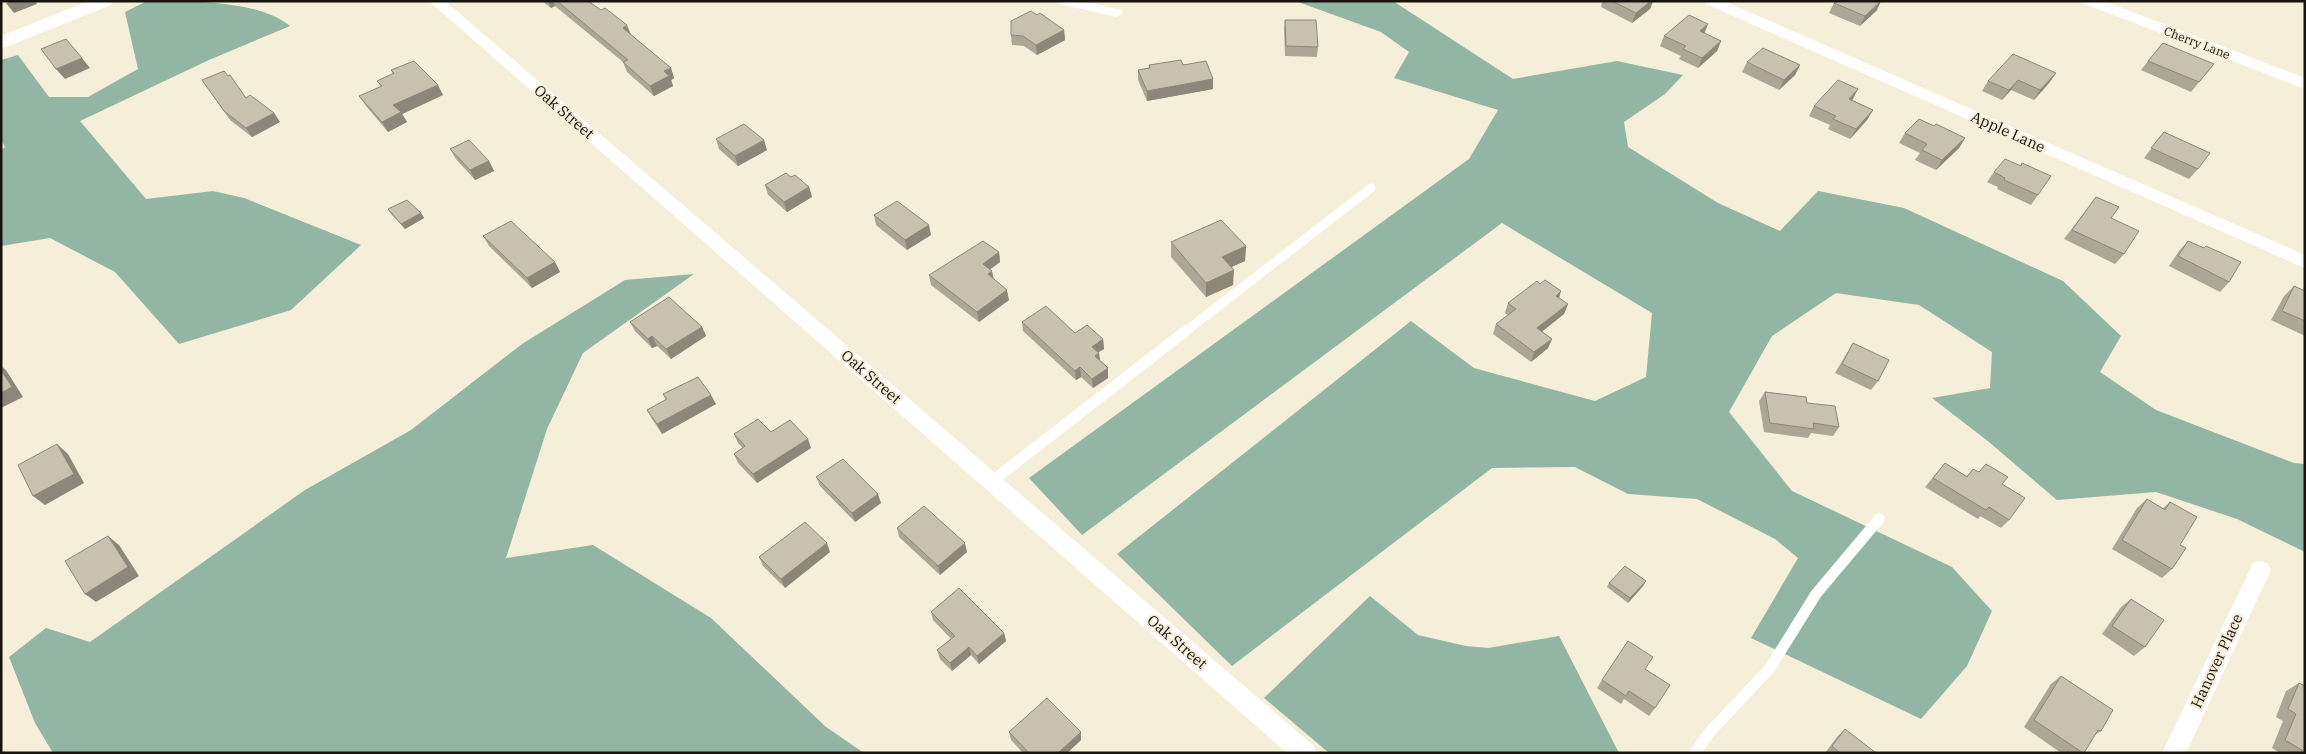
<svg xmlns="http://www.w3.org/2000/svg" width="2306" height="754" font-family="'IBM Plex Serif',serif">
	<rect width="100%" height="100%" fill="#f5eed9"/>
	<g fill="#92b6a3">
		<path d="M147 1C190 1 259 0 290 26L209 60 80 121 146 199 213 191 244 198 361 245 291 310 179 344 115 272 50 238 1 246V150L5 147 1 139V60L18 55 49 97H88L138 69 125 12Z"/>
		<path d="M1301 1H1393L1513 79 1617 61 1683 75 1665 94 1624 122 1628 147 1718 203 1780 231 1818 191 1904 208 2063 281 2121 336 2100 372 2156 410 2294 463 2305 464V552L2237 519 2156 492 2057 500 1989 442 1932 398 1990 388 1992 352 1919 305 1836 293 1772 336 1729 412 1792 491 1952 567 1992 611 1967 666 1921 719 1751 638 1798 558 1775 539 1697 499 1628 494 1575 467 1492 468 1232 666 1117 554 1411 321 1474 368 1595 401 1646 377 1652 313 1502 223 1082 535 1029 478 1469 159 1498 110 1394 78 1409 52 1381 32 1298 2Z"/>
		<path d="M694 274 583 353 547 429 506 558 593 545 711 618 826 727 864 753H53L35 723 9 657 46 628 90 642 305 490 411 430 522 344 625 280Z"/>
		<path d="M1370 596 1418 635 1466 646 1488 648 1559 636 1619 753H1329L1264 698Z"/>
	</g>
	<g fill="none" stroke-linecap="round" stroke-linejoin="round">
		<path stroke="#fff" stroke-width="9" d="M1186 331 1371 188"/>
		<g stroke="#fff" stroke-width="11">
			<path d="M991 482 1187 330"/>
			<path d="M1695 753 1709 733 1770 668 1816 594 1879 519"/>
		</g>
		<g fill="#fff" fill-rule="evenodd">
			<path d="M429 1H445L1313 745 1317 753H1287Z"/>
			<path d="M1058 1H1084L1121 10 1123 13 1116 17 1060 4Z"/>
			<path d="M1704 1H1724L2305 255V268L1706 4Z"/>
			<path d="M2083 1H2104L2305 78V89L2085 4Z"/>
			<path d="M2260 561 2267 563 2271 570 2186 753H2162L2253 563Z"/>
		</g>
		<path fill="#fff" fill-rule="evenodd" d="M88 1H114L111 5 1 49V36Z"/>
	</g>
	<g fill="#aca695">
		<path d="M542 1H588L631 35 671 68 674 78 671 80 673 86 654 96 627 72 623 62 555 6 551 8Z"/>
		<path d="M1602 1H1653L1650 9 1632 23 1601 7Z"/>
		<path d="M1834 3 1877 10 1860 26 1829 13Z"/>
		<path d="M1037 15 1064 30 1065 40 1037 55 1024 46 1012 45 1011 35Z"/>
		<path d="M1285 20 1318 47 1317 57 1285 56 1284 29Z"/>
		<path d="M1708 24 1704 33 1721 41 1717 51 1698 68 1679 59 1681 56 1660 46 1664 36Z"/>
		<path d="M2148 61 2214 64 2191 92 2141 70Z"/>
		<path d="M1747 62 1800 65 1795 75 1779 90 1742 72Z"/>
		<path d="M1149 65H1183L1213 79V89L1147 101 1138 80V70L1149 68Z"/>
		<path d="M391 70 443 95 402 114 407 122 388 132 366 106 359 96 381 87 377 81 393 74Z"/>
		<path d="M2056 73 2049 83 2034 100 2011 90 2002 100 1982 91 1988 81Z"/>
		<path d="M228 76 246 98 274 113 280 122 252 137 230 120 202 80Z"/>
		<path d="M1853 99 1852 100 1873 110 1867 120 1850 139 1828 129 1830 125 1809 116 1814 106Z"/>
		<path d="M1934 126 1965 138 1959 148 1936 170 1915 160 1920 153 1899 143 1905 133Z"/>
		<path d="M2164 132 2198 169 2189 179 2144 158Z"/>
		<path d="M716 139 767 150 738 166 719 149Z"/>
		<path d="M450 149 489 161 494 171 475 180 456 159Z"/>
		<path d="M2021 166 2051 176 2031 205 1997 189 1998 187 1987 182 1994 172Z"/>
		<path d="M791 177 809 187 812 197 787 212 768 195 765 185Z"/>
		<path d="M2096 197 2111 218 2124 254 2115 264 2064 239Z"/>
		<path d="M388 209 421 213 424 218 405 229 391 214Z"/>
		<path d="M874 215 931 235 907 250 876 225Z"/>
		<path d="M483 236 555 262 560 272 532 288 489 246Z"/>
		<path d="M2188 241 2204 248 2229 282 2220 292 2169 266 2179 251Z"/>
		<path d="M1171 242 1246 246 1245 261 1231 267 1233 285 1206 297 1171 257Z"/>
		<path d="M999 252 1000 262 990 269 992 271 993 279 1009 300 979 322 931 285 929 275Z"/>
		<path d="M1540 284 1561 291 1559 298 1568 304 1564 314 1542 331 1552 339 1548 348 1531 362 1493 334 1496 324 1508 315 1505 313 1508 303Z"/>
		<path d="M2294 286 2305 291V336L2271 320 2284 296Z"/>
		<path d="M630 322 702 327 706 336 671 359 657 346 652 348 635 331Z"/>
		<path d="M1022 322 1103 339 1104 349 1098 352 1099 353 1100 361 1108 368V378L1093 388 1081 377 1076 380 1023 331Z"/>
		<path d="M1853 343 1878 381 1871 390 1835 373Z"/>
		<path d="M1765 392 1807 403 1839 427 1833 436 1811 433 1808 438 1764 432 1759 401Z"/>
		<path d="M663 394 716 404 662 434 652 419 647 410 666 400Z"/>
		<path d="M771 432 811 448 757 483 738 463 734 454 743 448 738 443 734 434Z"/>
		<path d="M1945 463 1967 476 1973 469 1979 472 1986 464 2002 484 2009 520 2001 528 1980 516 1978 519 1925 487Z"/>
		<path d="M816 477 881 503 855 522 820 486Z"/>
		<path d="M2147 499 2163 508 2170 502 2180 545 2172 569 2162 578 2112 549 2137 508Z"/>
		<path d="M897 528 967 552 940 575 899 537Z"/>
		<path d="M830 552 785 588 763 566 759 557Z"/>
		<path d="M1646 581 1643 586 1628 603 1607 587 1609 583Z"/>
		<path d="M2131 599 2145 647 2134 656 2102 634 2121 607Z"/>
		<path d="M931 612 1004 633 1006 641 979 664 971 655 952 671 940 659 937 650 951 639 933 620Z"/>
		<path d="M1645 669 1655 708 1649 716 1624 699 1621 704 1597 688 1602 680Z"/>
		<path d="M2061 676 2101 731 2095 735 2084 753H2061L2024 727 2051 684Z"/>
		<path d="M2299 683 2305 686V753H2280L2272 748 2283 721 2276 717 2286 691Z"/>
		<path d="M1845 729 1876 753H1825L1837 737Z"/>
		<path d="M1009 732 1081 740 1067 753H1023L1011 740Z"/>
	</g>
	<g fill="#8c8779">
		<path d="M11 1H35L37 4 14 13 6 3Z"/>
		<path d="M548 1H553L555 6 551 8Z"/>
		<path d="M1651 1H1653L1650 9 1632 23 1636 13Z"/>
		<path d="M1881 1 1877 10 1860 26 1865 16Z"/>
		<path d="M1708 24 1704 34 1700 31Z"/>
		<path d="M627 25 631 35 623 28Z"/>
		<path d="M1064 30 1065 40 1037 55 1036 45Z"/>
		<path d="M1721 41 1717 51 1698 68 1702 58Z"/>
		<path d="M82 58 90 68 65 79 56 69Z"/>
		<path d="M1800 65 1795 75 1779 90 1784 80Z"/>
		<path d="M671 68 674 78 671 80 673 86 654 96 650 86 664 71Z"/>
		<path d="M2056 73 2049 83 2034 100 2040 90Z"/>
		<path d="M1213 79V89L1147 101V91Z"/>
		<path d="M2018 80 2011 90 2002 100 2009 90Z"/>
		<path d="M438 85 443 95 402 114 407 122 388 132 382 122 393 105Z"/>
		<path d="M1858 89 1853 99 1844 109 1849 99Z"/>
		<path d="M1873 110 1867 120 1850 139 1856 129Z"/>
		<path d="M274 113 280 122 252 137 246 128Z"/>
		<path d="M1965 138 1959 148 1936 170 1942 160Z"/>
		<path d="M764 140 767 150 738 166 735 156Z"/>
		<path d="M489 161 494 171 475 180 470 170Z"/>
		<path d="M809 187 812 197 787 212 784 202Z"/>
		<path d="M421 213 424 218 405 229 401 224Z"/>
		<path d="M929 225 931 235 907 250 905 240Z"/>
		<path d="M1246 246 1245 261 1221 272 1222 257Z"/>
		<path d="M999 252 1000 262 984 274 983 264Z"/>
		<path d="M555 262 560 272 532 288 527 278Z"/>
		<path d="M1234 270 1233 285 1206 297V283Z"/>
		<path d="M992 271 994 281 988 274Z"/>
		<path d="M1007 290 1009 300 979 322 977 312Z"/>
		<path d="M1561 291 1558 301 1556 296Z"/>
		<path d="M1568 304 1564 314 1534 338 1537 328Z"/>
		<path d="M702 327 706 336 671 359 666 349Z"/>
		<path d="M652 336 657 346 652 348 648 339Z"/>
		<path d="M1103 339 1104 349 1092 356V347Z"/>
		<path d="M1552 339 1548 348 1531 362 1534 352Z"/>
		<path d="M1099 353 1100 363 1095 356Z"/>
		<path d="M1 366 6 370 23 397 1 408Z"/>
		<path d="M1080 367 1081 377 1076 380 1075 371Z"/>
		<path d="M1108 368V378L1093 388 1092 379Z"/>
		<path d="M711 395 716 404 662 434 657 424Z"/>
		<path d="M808 439 811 448 757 483 753 474Z"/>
		<path d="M57 444 68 454 84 483 45 505 33 496Z"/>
		<path d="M878 494 881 503 855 522 852 513Z"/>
		<path d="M108 536 119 545 139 576 96 602 85 594Z"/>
		<path d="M827 543 830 552 785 588 781 579Z"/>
		<path d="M965 543 967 552 940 575 938 566Z"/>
		<path d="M1646 581 1643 586 1628 603 1630 598Z"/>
		<path d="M1004 633 1006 641 979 664 977 656Z"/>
		<path d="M969 647 971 655 952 671 950 663Z"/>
		<path d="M1081 732V740L1067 753H1058Z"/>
	</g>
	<g fill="#c8c1ad" stroke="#8c8779">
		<path d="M557 1H588L601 10 605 8 627 25 623 28 671 68 664 71 669 76 650 86 623 62 628 60Z"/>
		<path d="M1612 1H1651L1636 13Z"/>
		<path d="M1836 1H1881L1865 16 1834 3Z"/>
		<path d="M1031 11 1037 15 1040 13 1064 30 1036 45 1023 36 1011 35V21Z"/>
		<path d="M1689 15 1708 24 1700 31 1721 41 1702 58 1683 49 1686 46 1664 36Z"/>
		<path d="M1285 20H1316L1318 47 1286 46Z"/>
		<path d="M66 39 82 58 56 69 41 49Z"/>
		<path d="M2163 43 2214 64 2199 82 2148 61Z"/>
		<path d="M1763 48 1800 65 1784 80 1747 62Z"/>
		<path d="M2013 54 2056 73 2040 90 2018 80 2009 90 1988 81Z"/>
		<path d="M1181 60 1183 65 1206 61 1213 79 1147 91 1138 70 1150 68 1149 65Z"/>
		<path d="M414 61 438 85 393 105 401 112 382 122 359 96 382 86 377 81 394 73 391 70Z"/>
		<path d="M224 71 228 76 230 75 246 98 250 95 274 113 246 128 224 111 202 80Z"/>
		<path d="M1838 80 1858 89 1849 99 1873 110 1856 129 1833 119 1836 116 1814 106Z"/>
		<path d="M1919 119 1934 126 1936 124 1965 138 1942 160 1922 150 1927 144 1905 133Z"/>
		<path d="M744 124 764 140 735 156 716 139Z"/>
		<path d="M2164 132 2210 153 2198 169 2151 148Z"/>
		<path d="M469 140 489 161 470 170 450 149Z"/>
		<path d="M2005 159 2021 166 2022 163 2051 176 2038 195 2004 180 2005 178 1994 172Z"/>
		<path d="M786 173 791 177 795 175 809 187 784 202 765 185Z"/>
		<path d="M2096 197 2119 207 2111 218 2139 231 2124 254 2072 230Z"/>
		<path d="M407 200 421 213 401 224 388 209Z"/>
		<path d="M897 201 929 225 905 240 874 215Z"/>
		<path d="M1221 220 1246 246 1222 257 1234 270 1206 283 1171 242Z"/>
		<path d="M511 221 555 262 527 278 483 236Z"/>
		<path d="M983 241 999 252 983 264 992 271 988 274 1007 290 977 312 929 275Z"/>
		<path d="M2188 241 2204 248 2206 246 2241 262 2229 282 2178 256Z"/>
		<path d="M1545 280 1561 291 1556 296 1568 304 1537 328 1552 339 1534 352 1496 324 1516 309 1508 303 1537 281 1540 284Z"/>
		<path d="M2294 286 2305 291V321L2282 311Z"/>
		<path d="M669 297 702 327 666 349 652 336 648 339 630 322Z"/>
		<path d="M1046 306 1075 333 1087 325 1103 339 1092 347 1099 353 1095 356 1108 368 1092 379 1080 367 1075 371 1022 322Z"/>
		<path d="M1853 343 1889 360 1878 381 1842 364Z"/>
		<path d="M1 370 12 387 1 393Z"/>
		<path d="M698 377 711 395 657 424 647 410 667 399 663 394Z"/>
		<path d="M1765 392 1806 397 1807 403 1835 406 1839 427 1813 423 1814 429 1770 423Z"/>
		<path d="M758 419 771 432 790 420 808 439 753 474 734 454 745 446 734 434Z"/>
		<path d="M57 444 74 474 33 496 18 465Z"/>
		<path d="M843 459 878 494 852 513 816 477Z"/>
		<path d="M1945 463 1967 477 1973 469 1979 472 1986 464 2008 477 2002 484 2025 498 2009 520 1989 507 1986 510 1933 478Z"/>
		<path d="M2147 499 2165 510 2170 502 2197 517 2180 545 2186 548 2172 569 2122 540Z"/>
		<path d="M924 506 965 543 938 566 897 528Z"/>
		<path d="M805 522 827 543 781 579 759 557Z"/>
		<path d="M108 536 128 567 85 594 65 561Z"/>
		<path d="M1625 566 1646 581 1630 598 1609 583Z"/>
		<path d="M959 588 1004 633 977 656 969 647 950 663 937 650 955 636 931 612Z"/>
		<path d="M2131 599 2164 620 2145 647 2112 626Z"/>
		<path d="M1628 641 1653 657 1645 669 1670 685 1655 708 1629 691 1626 696 1602 680Z"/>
		<path d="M2061 676 2113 710 2101 731 2098 730 2084 753H2083L2034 720Z"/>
		<path d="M2299 683 2305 686V752L2285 740 2296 714 2288 709Z"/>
		<path d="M1047 698 1081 732 1058 753H1029L1009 732Z"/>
		<path d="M1845 729 1876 753H1840L1832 746Z"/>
	</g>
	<g text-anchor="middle" stroke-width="4" stroke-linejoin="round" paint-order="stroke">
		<g font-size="12" fill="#17140d" stroke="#f5eed9">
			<text transform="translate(2197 43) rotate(21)" y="4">Cherry Lane</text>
		</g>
		<g font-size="15" fill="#17140d" stroke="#f5eed9">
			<text transform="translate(564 112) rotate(41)" y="5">Oak Street</text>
			<text transform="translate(2008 132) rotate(24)" y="5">Apple Lane</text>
			<text transform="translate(871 377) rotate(41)" y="5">Oak Street</text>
			<text transform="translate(1177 642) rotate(41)" y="5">Oak Street</text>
			<text transform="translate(2217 661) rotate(-65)" y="5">Hanover Place</text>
		</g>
	</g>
	<rect width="2306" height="754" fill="none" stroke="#17140d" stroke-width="5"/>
</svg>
